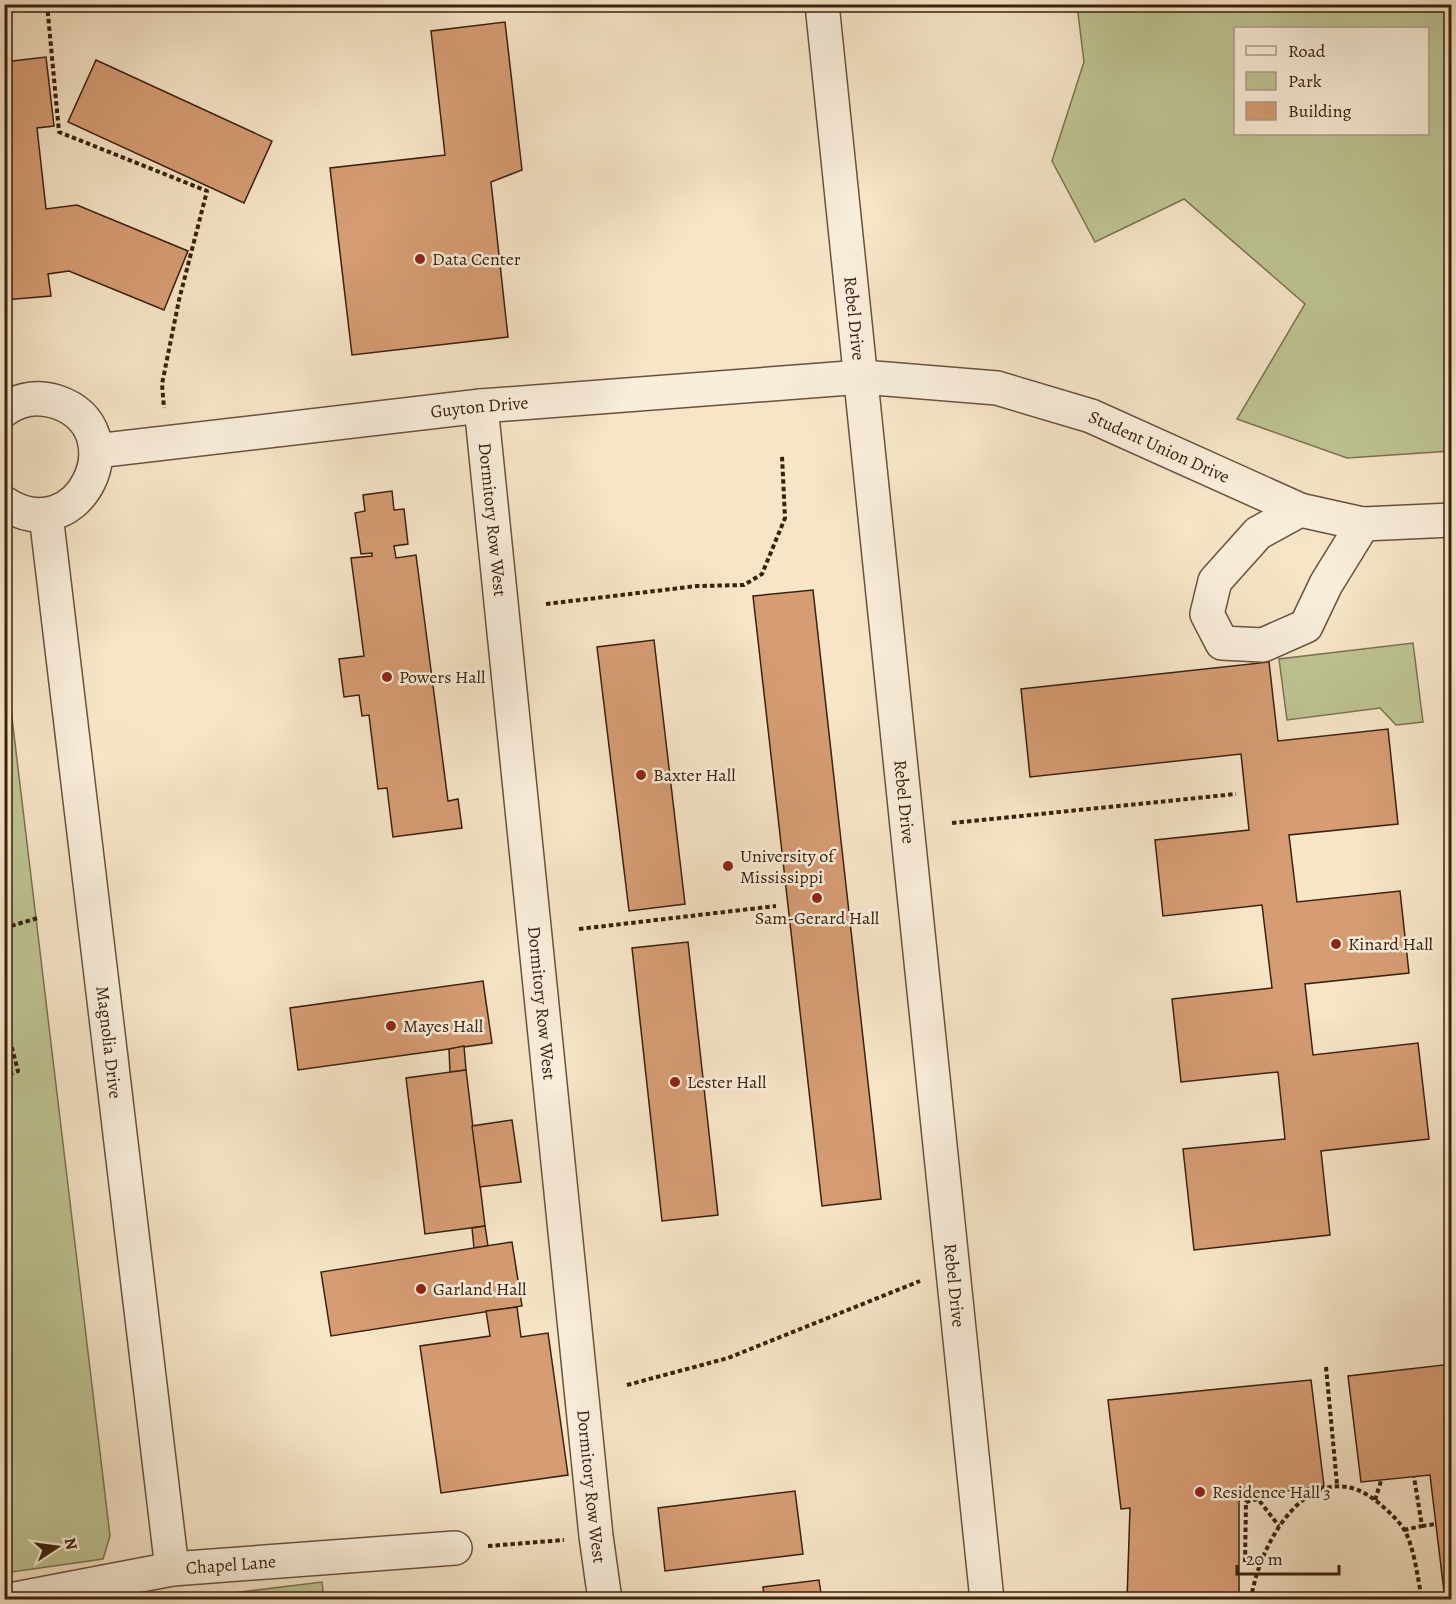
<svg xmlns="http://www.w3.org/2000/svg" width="1456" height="1604" font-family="Alegreya,serif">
	<rect width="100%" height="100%" fill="#f6e5c7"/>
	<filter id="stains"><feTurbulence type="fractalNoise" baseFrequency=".00333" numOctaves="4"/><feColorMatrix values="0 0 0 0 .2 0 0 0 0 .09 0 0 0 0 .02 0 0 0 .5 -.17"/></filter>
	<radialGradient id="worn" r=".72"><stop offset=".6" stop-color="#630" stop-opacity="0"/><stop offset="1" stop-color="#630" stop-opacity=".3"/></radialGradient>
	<g fill="#bec494" stroke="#7c7250" stroke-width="1.5" fill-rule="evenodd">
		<path d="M1077 5H1451V451L1347 458 1237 419 1305 304 1184 199 1095 242 1052 161 1084 62ZM1236 28H1428V134H1236Z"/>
		<path d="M1413 643 1423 722 1396 725 1380 708 1287 720 1279 659Z"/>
		<path d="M4 651 110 1536 103 1559 5 1573Z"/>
		<path d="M322 1582 324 1599H184Z"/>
	</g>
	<g fill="#d69c74" stroke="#3a210d" stroke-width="1.5">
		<path d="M505 22 522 170 491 182 508 337 352 355 330 168 445 155 431 31Z"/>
		<path d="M46 57 54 126 37 128 46 209 77 205 188 251 164 310 69 271 48 274 51 296 4 300V62Z"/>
		<path d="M96 60 272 141 244 203 68 122Z"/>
		<path d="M392 491 394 510 404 509 408 544 394 546 396 558 416 555 448 801 458 799 462 828 393 837 387 788 378 789 369 715 362 716 359 695 344 697 339 659 364 656 351 558 372 556V553L361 554 355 513 365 511 363 495Z"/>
		<path d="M813 590 881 1199 822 1206 753 596Z"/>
		<path d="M654 640 685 904 629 911 597 647Z"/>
		<path d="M1269 662 1278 741 1388 729 1398 824 1289 835 1297 902 1400 891 1409 973 1305 984 1313 1055 1418 1043 1429 1139 1321 1151 1330 1235 1194 1250 1183 1149 1285 1139 1278 1072 1181 1082 1172 999 1272 988 1262 905 1163 916 1155 840 1249 830 1241 754 1030 777 1021 689Z"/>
		<path d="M688 942 718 1215 662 1221 632 948Z"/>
		<path d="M483 981 492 1043 298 1070 290 1008Z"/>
		<path d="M4 1042 12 1068 4 1071Z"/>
		<path d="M464 1046 466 1070 450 1072 449 1049Z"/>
		<path d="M466 1070 485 1226 425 1234 406 1078Z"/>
		<path d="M512 1120 521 1182 480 1187 472 1126Z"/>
		<path d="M485 1226 488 1246 474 1248 472 1228Z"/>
		<path d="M512 1242 522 1306 331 1336 321 1272Z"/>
		<path d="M517 1307 521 1337 548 1333 568 1475 441 1493 420 1346 490 1336 486 1311Z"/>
		<path d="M1452 1364V1600H1445L1430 1475 1361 1482 1348 1376Z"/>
		<path d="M1311 1380 1324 1486 1239 1497V1600H1127L1130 1508 1121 1509 1108 1400Z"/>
		<path d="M795 1491 803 1554 665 1571 658 1508Z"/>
		<path d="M819 1580 822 1600H764L763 1587Z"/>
	</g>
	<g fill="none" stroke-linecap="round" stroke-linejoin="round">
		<g stroke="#69523c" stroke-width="36">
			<g id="minor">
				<path id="s1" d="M822 4 987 1600"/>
				<path id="s2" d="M481 406 596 1536 605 1600"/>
				<path d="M4 410C20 398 39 396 57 402 137 429 80 553 4 503"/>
				<path id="s3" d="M96 451 481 406 862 377 997 388 1091 416 1300 510 1363 524 1452 520"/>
				<path d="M1300 510 1258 533 1215 581 1207 614 1222 643 1263 645 1306 626 1326 584 1363 524"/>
				<path id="s4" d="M46 515 172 1569"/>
				<path id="s5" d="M10 1600 172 1569 455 1548"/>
			</g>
		</g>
		<g stroke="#3a210d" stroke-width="4" stroke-dasharray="4.5 3" stroke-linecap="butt">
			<path d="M47 4 59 132 207 191 179 300 162 384 164 408"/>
			<path d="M546 604 697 586 744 585 762 574 785 518 782 456"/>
			<path d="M952 823 1236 794"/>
			<path d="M4 928 38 918"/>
			<path d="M579 929 776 906"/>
			<path d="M4 1018 18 1071 4 1076"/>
			<path d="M1326 1367 1337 1484"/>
			<path d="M627 1385 728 1358 920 1281"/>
			<path d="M1375 1500 1381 1481"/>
			<path d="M1422 1526 1436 1524"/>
			<path d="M1404 1530 1422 1526 1414 1477"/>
			<path d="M488 1546 564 1540"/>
			<path d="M1259 1562 1245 1563 1246 1502 1258 1499 1279 1526"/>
			<path d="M1251 1600C1259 1540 1315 1446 1381 1505 1389 1512 1397 1519 1403 1528 1414 1544 1418 1580 1422 1600"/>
		</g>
		<use href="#minor" stroke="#f9eedb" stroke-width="33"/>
	</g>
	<g fill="#8f2418" stroke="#f9eedb" stroke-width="2">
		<circle cx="420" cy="259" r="6"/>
		<circle cx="387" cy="677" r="6"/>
		<circle cx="641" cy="775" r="6"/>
		<circle cx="728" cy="866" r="6"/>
		<circle cx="817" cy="898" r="6"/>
		<circle cx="1336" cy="944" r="6"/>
		<circle cx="391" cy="1026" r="6"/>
		<circle cx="675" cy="1082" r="6"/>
		<circle cx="421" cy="1289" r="6"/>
		<circle cx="1200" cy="1492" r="6"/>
	</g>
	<g text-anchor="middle" stroke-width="5" stroke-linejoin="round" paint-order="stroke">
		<g font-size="18" fill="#3a210d" stroke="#f9eedb" text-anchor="start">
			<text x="432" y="265">Data Center</text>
			<text x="399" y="683">Powers Hall</text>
			<text x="653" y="781">Baxter Hall</text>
			<text x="740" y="862">University of<tspan x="740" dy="21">Mississippi</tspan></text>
			<text x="817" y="924" text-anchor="middle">Sam-Gerard Hall</text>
			<text x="1348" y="950">Kinard Hall</text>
			<text x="403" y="1032">Mayes Hall</text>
			<text x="687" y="1088">Lester Hall</text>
			<text x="433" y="1295">Garland Hall</text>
			<text x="1212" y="1498">Residence Hall 3</text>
		</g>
		<g font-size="18" fill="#3a210d" stroke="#f9eedb">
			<text dy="6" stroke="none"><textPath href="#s1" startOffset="316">Rebel Drive</textPath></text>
			<text dy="6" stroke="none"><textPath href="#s3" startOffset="386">Guyton Drive</textPath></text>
			<text dy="6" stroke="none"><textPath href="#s3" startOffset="1078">Student Union Drive</textPath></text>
			<text dy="6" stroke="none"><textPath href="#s2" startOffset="114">Dormitory Row West</textPath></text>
			<text dy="6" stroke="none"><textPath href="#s1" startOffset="802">Rebel Drive</textPath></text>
			<text dy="6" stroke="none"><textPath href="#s2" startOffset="600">Dormitory Row West</textPath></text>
			<text dy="6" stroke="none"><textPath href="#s4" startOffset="531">Magnolia Drive</textPath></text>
			<text dy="6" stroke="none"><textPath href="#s1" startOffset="1288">Rebel Drive</textPath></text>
			<text dy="6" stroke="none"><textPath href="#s2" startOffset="1086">Dormitory Row West</textPath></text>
			<text dy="6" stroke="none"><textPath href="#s5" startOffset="224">Chapel Lane</textPath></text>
		</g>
	</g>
	<rect width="1456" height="1604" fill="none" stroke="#f6e5c7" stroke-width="24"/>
	<rect x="6" y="6" width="1444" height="1592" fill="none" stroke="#3a210d" stroke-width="3"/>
	<rect x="12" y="12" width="1432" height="1580" fill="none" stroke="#3a210d" stroke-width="1.5"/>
	<rect x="1234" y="27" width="195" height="108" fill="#f9eedb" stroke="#ad9c89" stroke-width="1.5"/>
	<rect x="1246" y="46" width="30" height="9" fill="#f9eedb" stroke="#ad9c89" stroke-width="1.5"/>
	<text x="1288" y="57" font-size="18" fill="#3a210d">Road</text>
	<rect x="1246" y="72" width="30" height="18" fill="#bec494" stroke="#ad9c89" stroke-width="1.5"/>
	<text x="1288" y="87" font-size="18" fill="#3a210d">Park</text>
	<rect x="1246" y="102" width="30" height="18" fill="#d69c74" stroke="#ad9c89" stroke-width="1.5"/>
	<text x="1288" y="117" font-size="18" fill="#3a210d">Building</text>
	<g transform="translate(57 1547) rotate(77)" stroke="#f9eedb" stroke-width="4.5" paint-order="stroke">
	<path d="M0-4.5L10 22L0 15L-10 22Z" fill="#3a210d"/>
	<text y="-9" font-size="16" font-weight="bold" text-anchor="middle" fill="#3a210d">N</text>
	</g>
	<path d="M1237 1565v9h102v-9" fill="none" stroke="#3a210d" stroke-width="3"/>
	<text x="1246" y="1565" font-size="18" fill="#3a210d" stroke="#f9eedb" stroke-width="4.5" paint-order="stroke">20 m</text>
	<rect width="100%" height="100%" filter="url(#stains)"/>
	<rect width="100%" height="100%" fill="url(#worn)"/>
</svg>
